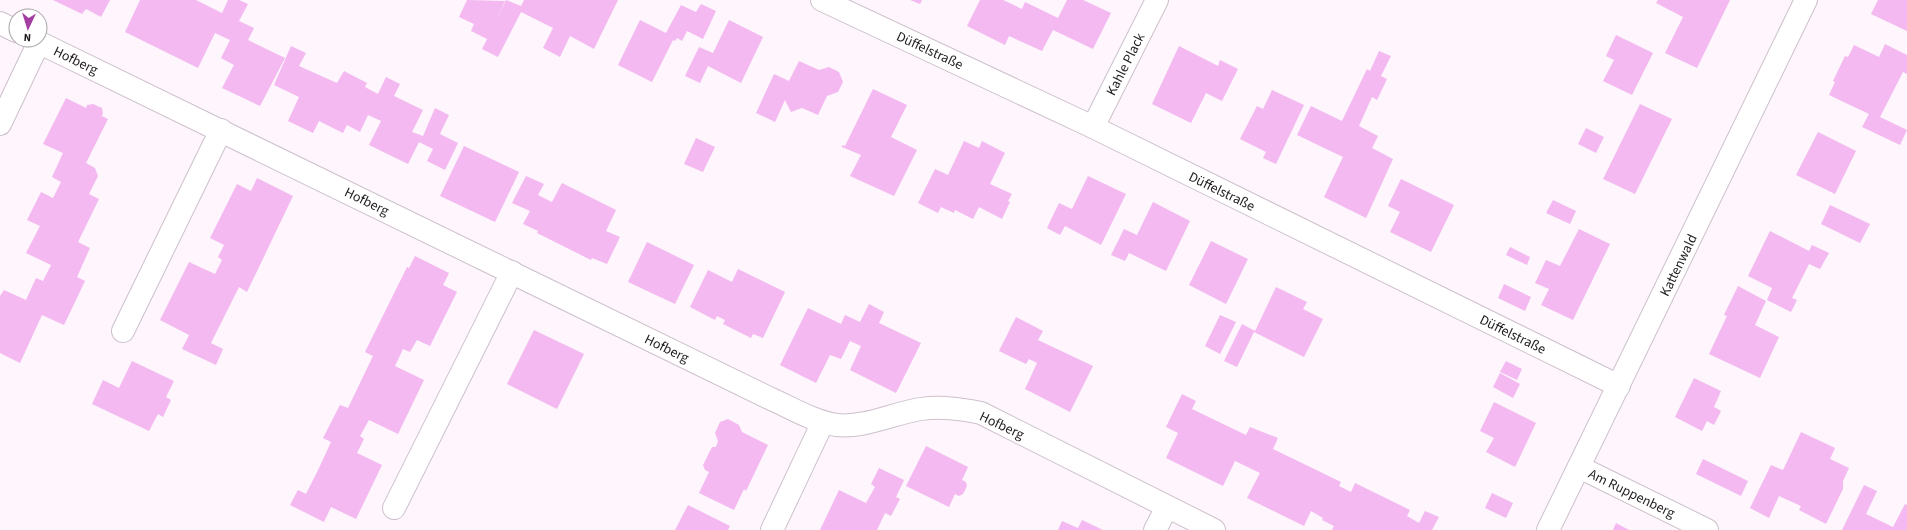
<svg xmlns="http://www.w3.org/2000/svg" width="1907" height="530" font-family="'Source Sans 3',sans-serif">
	<rect width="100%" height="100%" fill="#fef5fd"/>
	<g fill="#f3b9f0">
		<path d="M53 0H110L101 17 86 9 82 14Z"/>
		<path d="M140 0H196L222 13 228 0H239L248 4 239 21 254 28 248 40 285 58 260 106 222 88 234 65 221 58 230 40 215 33 198 68 125 32Z"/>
		<path d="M467 0 505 1 496 21 506 0 521 6 524 0H618L594 49 570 36 560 57 543 48 553 28 521 12 498 57 482 49 487 39 471 31 474 24 459 17Z"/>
		<path d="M910 0H922L920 4Z"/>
		<path d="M980 0H1003L1022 9 1025 2 1058 18 1067 0H1083L1111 13 1093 49 1053 30 1042 51 1009 36 1005 45 967 26Z"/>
		<path d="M1658 0H1730L1697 68 1665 53 1683 17 1656 3Z"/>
		<path d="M1878 0H1907V31L1871 14Z"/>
		<path d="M701 4 716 11 703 39 687 31 682 41 677 38 675 41 673 40 652 82 618 65 640 20 666 33 681 5 696 12Z"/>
		<path d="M729 20 763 37 741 83 708 66 700 83 685 76 699 47 713 53Z"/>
		<path d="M1616 35 1653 53 1632 95 1603 81 1614 60 1606 56Z"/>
		<path d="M1885 44 1907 55V74L1903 72 1880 117 1907 130 1900 145 1862 127 1869 114 1829 95 1835 82 1833 81 1845 56 1848 57 1854 45 1879 57Z"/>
		<path d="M291 46 306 53 299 66 337 83 344 71 367 83 365 87 378 94 386 77 400 84 394 96 423 110 412 132 423 136 435 108 449 115 440 134 458 143 445 170 427 161 433 149 419 142 408 164 369 145 381 121 368 115 360 132 347 125 343 133 319 121 313 133 288 121 299 97 274 85Z"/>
		<path d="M1179 46 1218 66 1220 60 1238 69 1222 101 1206 93 1191 123 1152 104Z"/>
		<path d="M1379 51 1391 56 1381 76 1387 79 1377 100 1372 97 1359 126 1378 136 1372 148 1393 159 1366 218 1324 197 1343 157 1297 135 1311 106 1342 121 1367 69 1370 71Z"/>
		<path d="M799 61 819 70 829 67 839 72 843 82 838 92 827 96 818 115 802 108 791 112 785 100 775 122 756 113 774 74 789 81Z"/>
		<path d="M873 89 907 105 891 137 917 150 894 196 850 176 861 155 842 147V145L845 146Z"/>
		<path d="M1272 90 1304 105 1276 164 1263 158 1266 152 1240 139 1257 106 1263 109Z"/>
		<path d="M66 98 86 108 87 105 93 104 102 108 103 113 102 116 108 119 86 163 95 168 98 176 89 194 99 199 78 242 90 248 77 277 85 281 64 325 42 315 20 363 0 353V296L4 290 26 300 36 278 43 281 51 265 26 253 40 226 27 220 41 192 53 198 61 182 52 177 63 153 43 144Z"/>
		<path d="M1640 104 1672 119 1635 194 1603 179Z"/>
		<path d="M1586 128 1604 137 1596 153 1578 144Z"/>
		<path d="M1818 132 1856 151 1835 194 1796 175Z"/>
		<path d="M696 138 715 147 703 172 684 164Z"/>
		<path d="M964 141 979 148 982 141 1005 153 990 184 1012 194 1008 201 1010 202 1002 219 979 207 973 219 955 210 954 213 941 207 938 213 918 203 935 169 948 175Z"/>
		<path d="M464 146 519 172 495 222 440 196Z"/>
		<path d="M526 176 544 184 538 195 552 202 562 183 616 210 606 231 620 237 607 264 592 258 591 260 537 233 538 231 523 224 530 211 512 203Z"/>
		<path d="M1088 176 1126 194 1101 245 1065 226 1060 235 1047 228 1059 203 1072 209Z"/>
		<path d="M257 178 293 196 247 292 239 287 211 343 223 349 216 365 182 349 189 335 160 320 189 262 215 274 222 260 218 257 224 245 210 238 237 184 251 191Z"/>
		<path d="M1401 179 1454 205 1431 252 1390 232 1400 212 1388 206Z"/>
		<path d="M1553 200 1576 211 1570 224 1546 213Z"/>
		<path d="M1153 202 1190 221 1166 271 1129 253 1125 261 1111 255 1124 229 1137 235Z"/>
		<path d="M1830 205 1870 224 1860 243 1821 224Z"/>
		<path d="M1579 229 1610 244 1573 320 1541 305 1549 289 1535 283 1546 260 1560 266Z"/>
		<path d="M1770 231 1809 251 1812 245 1829 253 1820 269 1809 264 1792 298 1797 300 1791 312 1767 300 1772 288 1748 276Z"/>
		<path d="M1211 241 1248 259 1226 304 1189 285Z"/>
		<path d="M647 242 694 265 675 304 628 282Z"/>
		<path d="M1510 247 1530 257 1527 265 1506 255Z"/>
		<path d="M415 256 449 273 443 285 457 292 430 346 417 340 410 352 403 349 395 366 424 380 398 434 369 420 360 436 364 439 357 453 382 465 356 519 331 507 324 522 290 505 298 490 306 494 319 468 331 442 323 438 340 405 348 408 373 356 365 352 407 267 409 268Z"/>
		<path d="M738 269 785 292 763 338 753 334 751 338 723 324 725 320 717 316 715 320 690 307 708 270 732 282Z"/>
		<path d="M1504 284 1531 297 1525 311 1498 298Z"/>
		<path d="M1738 286 1766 301 1755 325 1779 337 1760 378 1709 354 1727 316 1724 315Z"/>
		<path d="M1276 287 1307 302 1303 309 1323 319 1304 357 1254 332 1237 367 1224 361 1242 324 1255 331Z"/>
		<path d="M869 304 884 312 879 323 921 343 896 393 850 370 861 346 850 341 841 359 830 355 816 383 780 365 808 308 841 324 845 315 860 322Z"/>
		<path d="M1220 315 1236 322 1220 354 1205 346Z"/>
		<path d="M1016 317 1043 331 1038 340 1093 366 1070 412 1025 389 1037 363 1029 359 1026 364 999 351Z"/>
		<path d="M534 330 584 354 557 409 507 384Z"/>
		<path d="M132 361 174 381 166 397 171 400 163 417 158 414 149 431 92 404 103 380 119 388Z"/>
		<path d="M1506 361 1522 369 1517 380 1500 372Z"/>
		<path d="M1500 373 1520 384 1513 398 1493 387Z"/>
		<path d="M1694 378 1721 391 1714 407 1721 411 1714 425 1707 421 1702 431 1675 417Z"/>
		<path d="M1182 394 1196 401 1192 409 1246 435 1250 427 1278 438 1273 449 1341 482 1339 486 1351 492 1355 483 1410 510 1407 516 1419 523 1425 511 1439 517 1432 530H1332L1334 526 1322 520 1323 518 1311 511 1304 526 1247 498 1260 473 1235 461 1223 486 1166 458 1178 433 1166 427Z"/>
		<path d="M1494 402 1536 423 1515 467 1486 452 1494 438 1480 431Z"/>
		<path d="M728 419 739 425 742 432 768 445 746 491 744 489 734 510 699 493 709 472 705 470 703 465 712 447H716L718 441 715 433 720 422Z"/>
		<path d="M1801 432 1835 448 1830 459 1849 468 1843 481V489L1826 524 1799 510 1801 506 1779 496 1769 518 1750 508 1771 465 1783 470Z"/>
		<path d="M926 446 968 467 962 480 966 482 967 486 963 494 959 496 955 494 949 507 906 486Z"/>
		<path d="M1703 459 1748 481 1741 496 1696 474Z"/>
		<path d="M879 468 904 480 896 497 900 499 891 516 885 513 877 530H820L839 490 866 503 875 487 871 484Z"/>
		<path d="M1864 485 1877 491 1866 514 1893 527 1905 504 1907 505V530H1842Z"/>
		<path d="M1492 493 1513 503 1506 518 1485 508Z"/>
		<path d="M688 505 730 526 728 530H675Z"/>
		<path d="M1082 520 1103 530H1058L1062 521 1078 528Z"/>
		<path d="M1616 523 1629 530H1613Z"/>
	</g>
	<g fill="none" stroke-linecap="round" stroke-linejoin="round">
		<g stroke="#cdc0cc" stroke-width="24">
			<g id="minor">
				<path d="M822 0 1093 127 1619 386"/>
				<path d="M0 23 16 31"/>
				<path d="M34 40 769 398C790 407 814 422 837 425 865 428 894 413 921 409 942 406 961 409 981 413L1214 530"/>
				<path d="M0 124 39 42"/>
				<path d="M1093 127 1157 0"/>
				<path d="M123 331 221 130"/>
				<path d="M1579 467 1707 530"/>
				<path d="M394 508 512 272"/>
				<path d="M772 530 823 422"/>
				<path d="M1155 530 1167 507"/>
				<path d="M1548 530 1806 0"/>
			</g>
		</g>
		<use href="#minor" stroke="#fff" stroke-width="22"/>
	</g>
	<g text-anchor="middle" stroke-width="4" stroke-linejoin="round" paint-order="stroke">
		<g font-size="14" fill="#201c20" stroke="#fff">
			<text transform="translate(930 50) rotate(25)" y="5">Düffelstraße</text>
			<text transform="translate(76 60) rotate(26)" y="5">Hofberg</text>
			<text transform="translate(1125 64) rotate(-63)" y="5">Kahle Plack</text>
			<text transform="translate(1222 191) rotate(26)" y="5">Düffelstraße</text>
			<text transform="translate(367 201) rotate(26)" y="5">Hofberg</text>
			<text transform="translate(1678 265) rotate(-64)" y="5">Kattenwald</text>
			<text transform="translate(1513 334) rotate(26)" y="5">Düffelstraße</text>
			<text transform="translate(667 348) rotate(26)" y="5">Hofberg</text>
			<text transform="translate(1002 425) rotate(25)" y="5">Hofberg</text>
			<text transform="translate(1632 493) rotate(26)" y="5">Am Ruppenberg</text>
		</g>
	</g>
	<g transform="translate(28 28) rotate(184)"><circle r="19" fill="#ffffff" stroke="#a6a4a6"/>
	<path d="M0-3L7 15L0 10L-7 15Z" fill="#a43ea2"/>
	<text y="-6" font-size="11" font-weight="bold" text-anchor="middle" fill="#201c20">N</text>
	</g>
</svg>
